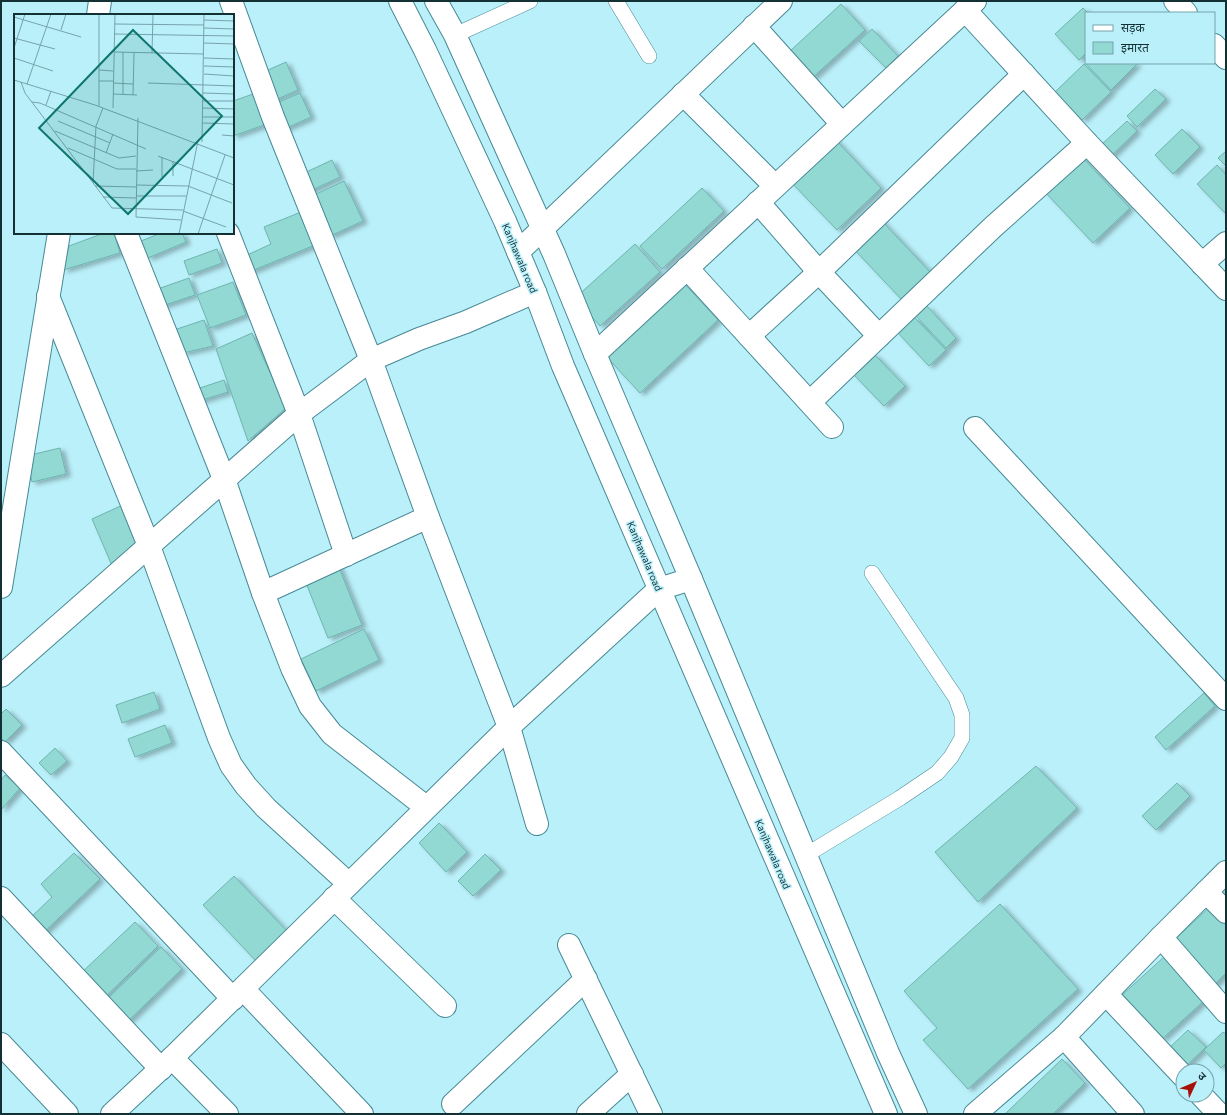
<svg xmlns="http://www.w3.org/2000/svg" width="1227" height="1115" font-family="Commissioner,'Noto Sans Devanagari',sans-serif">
	<defs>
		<filter id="shadow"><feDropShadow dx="4.5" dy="2.5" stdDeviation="2" flood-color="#0004"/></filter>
	</defs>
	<rect width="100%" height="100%" fill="#baf0fa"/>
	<g fill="#92d8d3" stroke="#6eb4af" filter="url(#shadow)">
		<path d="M841 4 865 30 812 78 789 52Z"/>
		<path d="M1083 8 1088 13H1086V53L1079 60 1055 34Z"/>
		<path d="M872 29 898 56 886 68 859 41Z"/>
		<path d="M286 62 298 90 271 102 259 74Z"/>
		<path d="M1086 62V63H1136L1137 64 1111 90 1085 63Z"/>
		<path d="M1084 64 1111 92 1082 120 1055 92Z"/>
		<path d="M1155 89 1166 99 1137 127 1127 116Z"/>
		<path d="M256 93 267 124 233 136V101Z"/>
		<path d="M300 93 311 117 282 130 272 105Z"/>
		<path d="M1127 121 1137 131 1111 156 1101 145Z"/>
		<path d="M1182 129 1200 147 1173 174 1155 155Z"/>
		<path d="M834 138 881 188 837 230 789 180Z"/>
		<path d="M1226 151V166L1218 158Z"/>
		<path d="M1081 156 1130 208 1093 243 1044 191Z"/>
		<path d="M332 160 340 177 308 192 300 175Z"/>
		<path d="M1217 165 1226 175V214L1197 184Z"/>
		<path d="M344 181 363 221 330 236 312 196Z"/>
		<path d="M702 188 724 211 662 269 640 246Z"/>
		<path d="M301 212 315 245 249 272 243 257 271 244 264 227Z"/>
		<path d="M879 218 931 273 902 300 850 245Z"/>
		<path d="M104 233H114L120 253 63 270 69 246Z"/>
		<path d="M161 233H182L186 242 148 258 141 241Z"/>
		<path d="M635 244 660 272 600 326 575 298Z"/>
		<path d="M217 249 222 263 189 275 184 261Z"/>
		<path d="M189 278 195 295 162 306 155 290Z"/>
		<path d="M680 279 718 320 640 393 602 352Z"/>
		<path d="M233 282 246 315 210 328 197 295Z"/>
		<path d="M927 306 956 338 946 348 916 316Z"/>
		<path d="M914 317 946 350 929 366 898 333Z"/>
		<path d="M204 320 213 346 183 353 174 330Z"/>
		<path d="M252 333 286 408 248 441 216 349Z"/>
		<path d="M874 354 905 386 884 406 853 374Z"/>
		<path d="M224 380 228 392 199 401 194 390Z"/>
		<path d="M60 448 66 474 32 482 26 456Z"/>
		<path d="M127 503 143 540 113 568 92 519Z"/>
		<path d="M338 565 362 625 328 638 304 578Z"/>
		<path d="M364 629 379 660 316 691 301 659Z"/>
		<path d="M154 692 160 709 122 723 116 705Z"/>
		<path d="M1204 693 1215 706 1166 750 1155 737Z"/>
		<path d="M6 709 22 725 5 742 1 738V714Z"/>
		<path d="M165 725 172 743 135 757 128 739Z"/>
		<path d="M55 748 67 761 51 775 39 763Z"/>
		<path d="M1036 766 1077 808 978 902 935 852Z"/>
		<path d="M5 775 20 788 1 810V780Z"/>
		<path d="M1177 783 1190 796 1156 830 1142 816Z"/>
		<path d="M439 823 467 852 446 872 419 843Z"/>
		<path d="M74 853 100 879 41 935 27 921 52 897 41 884Z"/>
		<path d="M485 854 501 870 473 896 458 881Z"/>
		<path d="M234 876 287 931 256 961 203 905Z"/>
		<path d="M1226 885V908L1215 896Z"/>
		<path d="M1000 904 1078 989 968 1089 923 1040 937 1028 904 991Z"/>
		<path d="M1213 904 1226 918V973L1212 987 1171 943Z"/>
		<path d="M135 922 158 946 101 1001 78 976Z"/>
		<path d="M161 947 182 969 124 1025 103 1003Z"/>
		<path d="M1165 956 1205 1000 1162 1039 1122 995Z"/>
		<path d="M1188 1030 1206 1047 1184 1068 1167 1050Z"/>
		<path d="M1223 1032 1226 1034V1063L1221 1068 1204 1050Z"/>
		<path d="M1062 1059 1085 1083 1053 1114H1005Z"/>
	</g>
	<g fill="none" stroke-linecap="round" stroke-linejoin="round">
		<g stroke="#468995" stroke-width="16">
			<g id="service">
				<path d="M616 1 649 56"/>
				<path d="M455 35 530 1"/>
				<path d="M806 855 900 798 937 773 951 757 962 738V715L956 698 872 573"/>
			</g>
		</g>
		<g stroke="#468995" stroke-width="24">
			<g id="minor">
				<path d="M231 1 273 117 371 360 428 517 509 727 537 824"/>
				<path d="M1175 1 1186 13"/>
				<path d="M965 10 1087 143 1226 289"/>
				<path d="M98 15 100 1"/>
				<path d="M754 26 842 124"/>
				<path d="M1214 45 1226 58"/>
				<path d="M683 94 775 186"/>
				<path d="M758 202 819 272 879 336"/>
				<path d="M126 233 224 479 263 593 292 668 310 706 332 734 426 807"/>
				<path d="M228 233 299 414 346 555"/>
				<path d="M518 252 781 1"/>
				<path d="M1202 264 1226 243"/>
				<path d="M687 268 832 427"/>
				<path d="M48 296 149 546 219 738 231 765 246 786 266 808 349 884"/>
				<path d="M749 336 819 272 1024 74"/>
				<path d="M595 354 975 1"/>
				<path d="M810 402 993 227 1087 143"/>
				<path d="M975 428 1226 699"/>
				<path d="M1 587 59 233"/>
				<path d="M263 593 428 517"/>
				<path d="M1 676 299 414 371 360 419 339 466 322 535 292"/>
				<path d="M1 752 233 999"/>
				<path d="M1206 892 1226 912"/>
				<path d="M1 898 161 1069"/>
				<path d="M334 898 445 1006"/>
				<path d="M1161 937 1226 1012"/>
				<path d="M569 945 651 1114"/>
				<path d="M243 989 362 1114"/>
				<path d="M1106 994 1183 1076"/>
				<path d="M1064 1037 1133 1114"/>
				<path d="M1 1044 67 1114"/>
				<path d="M172 1058 227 1114"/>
				<path d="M1201 1095 1219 1114"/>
				<path d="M453 1104 586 979"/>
				<path d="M112 1114 172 1058 509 727 659 589 691 579"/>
				<path d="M588 1114 632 1074"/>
				<path d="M975 1114 1064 1037 1161 937 1226 872"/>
			</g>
		</g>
		<g stroke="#468995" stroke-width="24">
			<g id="secondary">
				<path d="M400 1 425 50 505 221 535 292 563 366 886 1114"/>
				<path d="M436 1 455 35 554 254 595 354 691 579 888 1053 916 1114"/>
			</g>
		</g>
		<use href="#service" stroke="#fff" stroke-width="15"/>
		<use href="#minor" stroke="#fff" stroke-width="22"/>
		<use href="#secondary" stroke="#fff" stroke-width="22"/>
	</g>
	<g text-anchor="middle" stroke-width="3" stroke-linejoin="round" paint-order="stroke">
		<g font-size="10" fill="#133035" stroke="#baf0fa">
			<text transform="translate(520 258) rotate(67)" y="4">Kanjhawala road</text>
			<text transform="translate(645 556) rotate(67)" y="4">Kanjhawala road</text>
			<text transform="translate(773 854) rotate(67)" y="4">Kanjhawala road</text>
		</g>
	</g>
	<g transform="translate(14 14)">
		<rect width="220" height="220" fill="#baf0fa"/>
		<path fill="none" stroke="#77a3ab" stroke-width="1" d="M0 3 67 23M190 6 220 7M101 10 190 11M190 14 220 15M47 16 52 0M100 20 220 22M0 24 41 35M190 29 220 30M0 34 11 0M100 38 190 40M138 39 139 0M0 44 39 57M190 44 220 45M190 52 220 53M85 56 99 57M190 60 220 62M0 66 81 91 220 144M85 67H99M7 68 11 79 98 194 169 196M99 69 119 70M134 69 220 72M13 70 37 0M189 79 220 80M99 80 123 81M109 80V38M119 81 120 38M189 87H220M18 88 26 89 132 135M32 91 37 77M85 92V0M99 94 101 0M189 94 220 95M189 103H220M124 104 122 203 167 206M44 107 96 129M189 109 220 110M41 117 105 144 122 142M208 121 220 122M188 128 190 0M54 134 103 155H122M92 139 99 120M144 142 220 171M122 157 139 156M159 162V147M148 163V143M79 169 82 112 89 94M122 171 174 172 218 189M81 172 122 173M122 182H172M89 183 122 184M169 197 212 213M165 220 184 127M184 220 211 141"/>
		<path fill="#0f766e" fill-opacity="0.15" stroke="#0f766e" stroke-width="2" d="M119 16 208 102 114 200 25 114Z"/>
		<rect width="220" height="220" fill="none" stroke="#133035" stroke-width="2"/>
	</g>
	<rect width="1227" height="1115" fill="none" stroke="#133035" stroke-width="4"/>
	<rect x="1085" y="12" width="130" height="52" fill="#baf0fa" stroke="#77a3ab"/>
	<rect x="1093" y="25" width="20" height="6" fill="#ffffff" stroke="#77a3ab"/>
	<text x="1121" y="32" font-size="12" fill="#133035">सड़क</text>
	<rect x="1093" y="42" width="20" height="12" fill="#92d8d3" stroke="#77a3ab"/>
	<text x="1121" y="52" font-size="12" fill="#133035">इमारत</text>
	<g transform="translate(1195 1083) rotate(46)"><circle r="19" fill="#baf0fa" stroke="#77a3ab"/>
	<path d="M0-3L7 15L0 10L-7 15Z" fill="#a61207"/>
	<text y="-6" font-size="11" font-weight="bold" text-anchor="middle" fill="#133035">उ</text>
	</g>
</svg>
